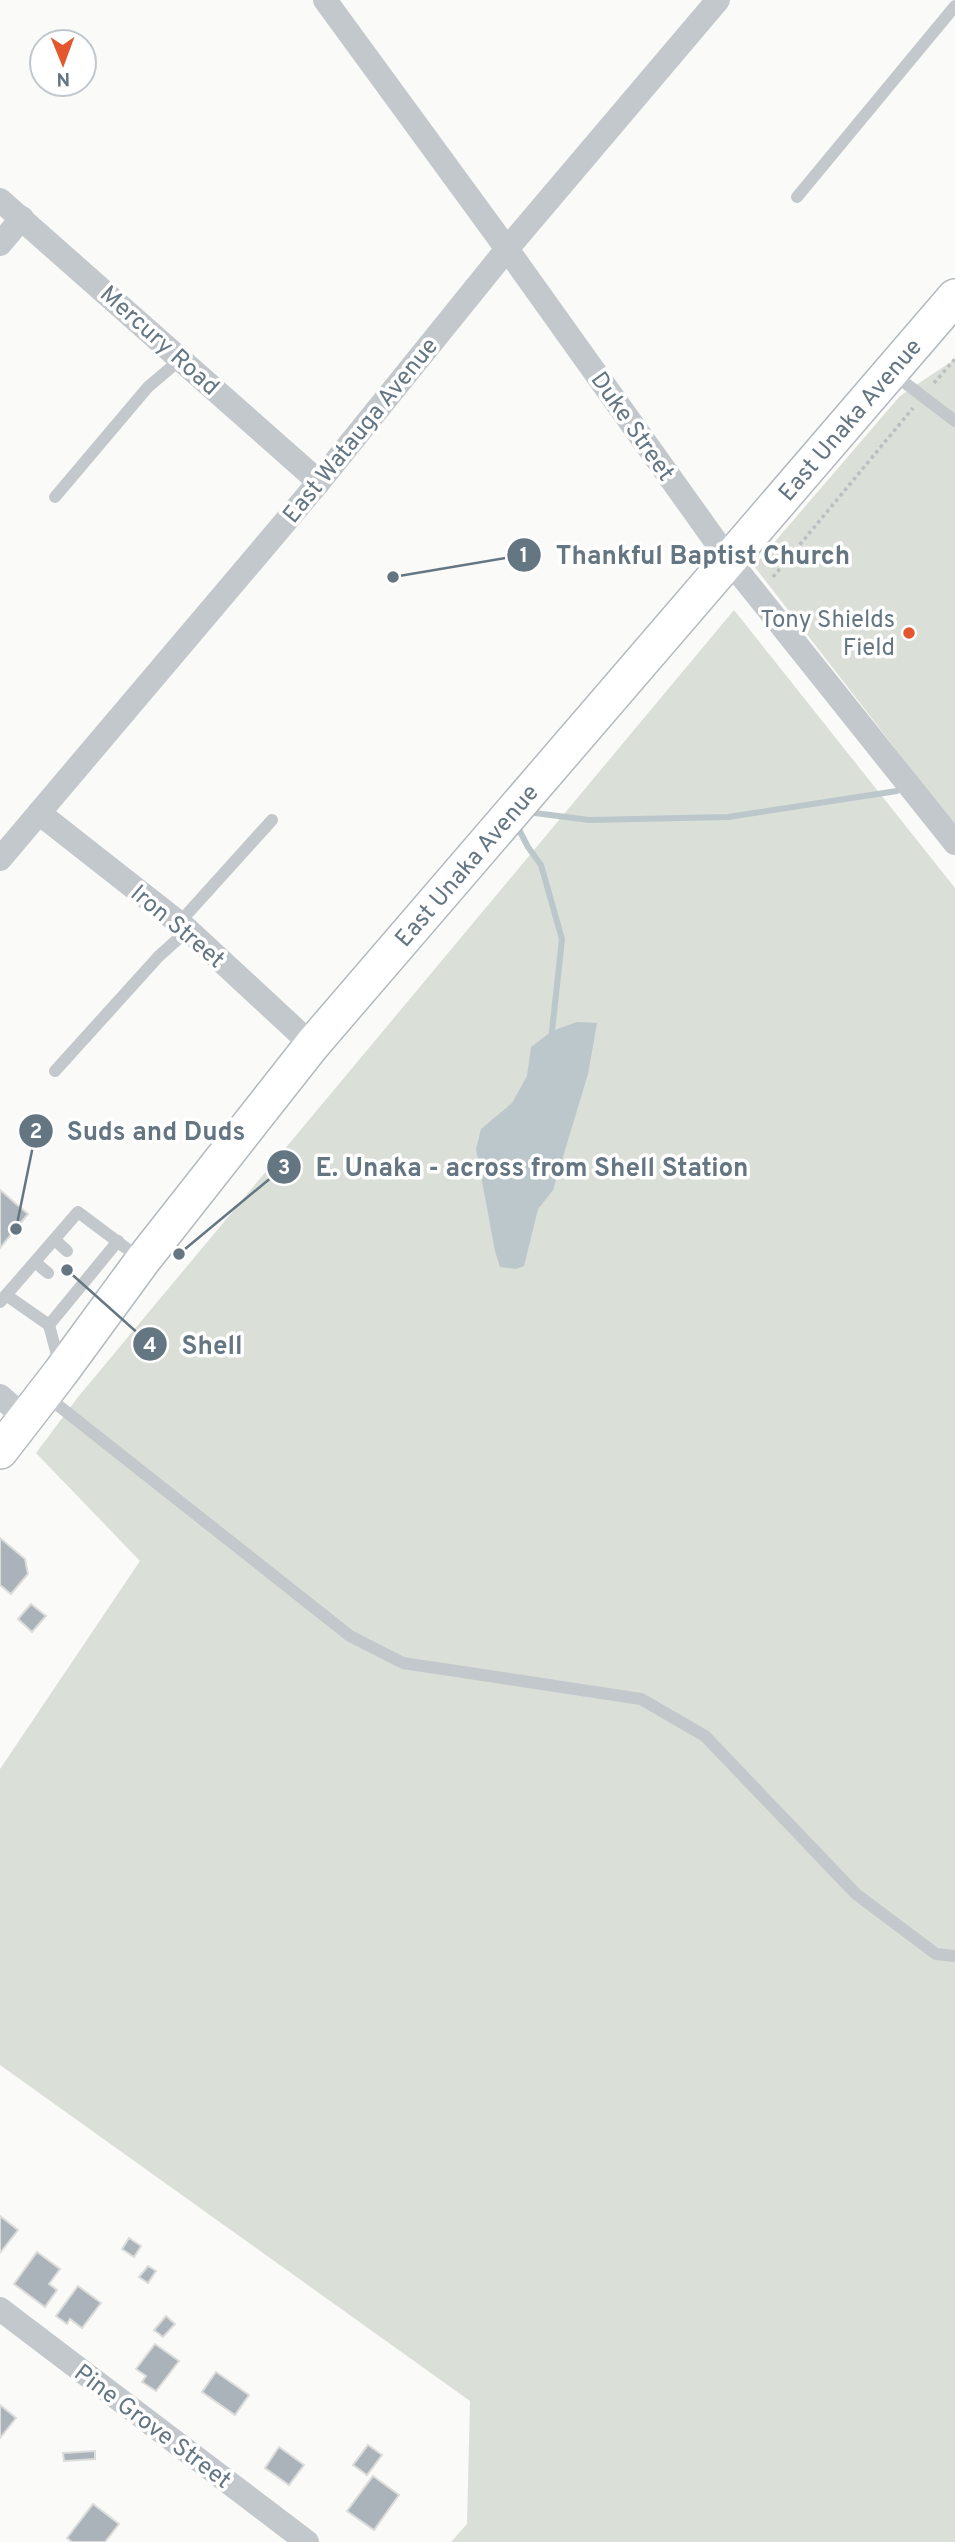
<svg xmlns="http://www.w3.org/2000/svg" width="955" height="2542" font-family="Overpass,sans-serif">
	<rect width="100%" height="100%" fill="#fafaf8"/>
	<g fill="#dadfd7">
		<path d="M955 359V826L754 566 900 396Z"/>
		<path d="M734 610 955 888V2542H451L467 2524 470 2401 0 2065V1769L140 1561 36 1453 78 1397Z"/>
	</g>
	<path fill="#bbc7cb" d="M577 1022 597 1023 588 1074 553 1190 538 1209 524 1266 516 1269 500 1267 495 1251 476 1149 481 1129 512 1103 527 1076 531 1047 552 1031Z"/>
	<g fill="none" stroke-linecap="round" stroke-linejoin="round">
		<g stroke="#bbc7cb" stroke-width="6">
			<path d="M527 812 589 820 728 817 897 791"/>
			<path d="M516 824 528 847 541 865 562 939 552 1031"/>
		</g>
	</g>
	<g fill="#aab3b9" stroke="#dcdcda" stroke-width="2">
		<path d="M0 1190 28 1214 0 1248Z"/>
		<path d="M0 1538 25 1559 28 1574 11 1594 0 1585Z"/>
		<path d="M31 1604 46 1616 32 1632 18 1619Z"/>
		<path d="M0 2216 18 2230 0 2253Z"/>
		<path d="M129 2238 141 2246 134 2257 122 2249Z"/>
		<path d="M37 2252 60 2269 49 2284 57 2290 45 2307 14 2284Z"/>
		<path d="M148 2266 156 2271 148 2283 139 2277Z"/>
		<path d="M78 2286 101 2303 82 2328 70 2319 67 2324 56 2316Z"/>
		<path d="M166 2316 175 2324 163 2337 154 2330Z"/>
		<path d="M155 2344 179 2361 156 2391 142 2382 146 2376 136 2369Z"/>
		<path d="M216 2372 249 2395 235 2415 202 2392Z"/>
		<path d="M0 2405 16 2418 0 2438Z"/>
		<path d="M368 2445 382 2455 367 2475 353 2465Z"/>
		<path d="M279 2447 304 2465 289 2485 265 2468Z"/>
		<path d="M95 2451V2459L64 2461 63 2453Z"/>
		<path d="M373 2476 399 2495 374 2530 347 2511Z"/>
		<path d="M93 2504 119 2524 105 2542H72L67 2538Z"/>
	</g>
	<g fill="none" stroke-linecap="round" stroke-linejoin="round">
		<g stroke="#b3babf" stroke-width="38">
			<g id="secondary">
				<path id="s1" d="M0 1451 61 1372 143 1260 312 1045 955 297"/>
			</g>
		</g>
		<g stroke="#bbbfc2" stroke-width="3.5" stroke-dasharray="3.5 3.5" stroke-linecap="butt">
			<path d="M934 383 955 359"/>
			<path d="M773 577 913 408"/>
		</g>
		<g stroke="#c3c8cc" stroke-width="12">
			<path d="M797 197 955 6"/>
			<path d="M892 373 955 421"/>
			<path d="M55 497 148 387 181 359"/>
			<path d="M179 923 272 820"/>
			<path d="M55 1071 159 956 188 930"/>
			<path d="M55 1240 67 1251"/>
			<path d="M35 1262 48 1273"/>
			<path d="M6 1295 49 1325 118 1241"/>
			<path d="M0 1302 78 1212 142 1260"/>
			<path d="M49 1325 60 1366"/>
			<path d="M45 1395 350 1636 403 1663 641 1699 705 1736 856 1894 936 1954 955 1956"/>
		</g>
		<g stroke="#c3c8cc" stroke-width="24">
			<path d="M325 0 507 249 729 560 955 843"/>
			<path d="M0 200 319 482"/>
			<path d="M0 244 22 218"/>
			<path d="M39 813 188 930 312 1045"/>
			<path d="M0 859 319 482 507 249 718 0"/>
			<path d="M0 1396 26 1419"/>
			<path d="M0 2309 307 2542"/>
		</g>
		<use href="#secondary" stroke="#fff" stroke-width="35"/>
	</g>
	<circle fill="#e4572e" stroke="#fff" stroke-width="2.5" cx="909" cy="633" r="7"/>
	<g text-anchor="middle" stroke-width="7" stroke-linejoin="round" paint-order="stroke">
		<g font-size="24" fill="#657683" stroke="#fff">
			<text transform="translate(160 340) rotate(42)" y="8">Mercury Road</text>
			<text dy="8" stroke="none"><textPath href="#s1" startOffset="1337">East Unaka Avenue</textPath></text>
			<text transform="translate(633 426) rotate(55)" y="8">Duke Street</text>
			<text transform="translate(360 430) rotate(-51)" y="8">East Watauga Avenue</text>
			<text dy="8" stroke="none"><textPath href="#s1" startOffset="749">East Unaka Avenue</textPath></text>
			<text transform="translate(178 926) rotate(40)" y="8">Iron Street</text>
			<text transform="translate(153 2426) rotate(37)" y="8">Pine Grove Street</text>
		</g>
		<g font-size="24" fill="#657683" stroke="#fff" text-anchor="end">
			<text x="895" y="627">Tony Shields<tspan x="895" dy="28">Field</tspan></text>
		</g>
	</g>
	<path fill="none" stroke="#657683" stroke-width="2.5" d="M393 577L524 555M16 1229L36 1131M179 1254L284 1167M67 1270L150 1344"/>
	<g fill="#657683" stroke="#fff" stroke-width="2.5">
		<circle cx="393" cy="577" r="7"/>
		<circle cx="16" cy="1229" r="7"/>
		<circle cx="179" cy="1254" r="7"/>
		<circle cx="67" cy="1270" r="7"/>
		<circle cx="524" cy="555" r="18"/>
		<circle cx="36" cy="1131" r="18"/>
		<circle cx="284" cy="1167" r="18"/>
		<circle cx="150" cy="1344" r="18"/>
	</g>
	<g font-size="21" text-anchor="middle" font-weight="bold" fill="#fff">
		<text x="524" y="562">1</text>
		<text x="36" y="1138">2</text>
		<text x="284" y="1174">3</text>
		<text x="150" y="1352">4</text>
	</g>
	<g font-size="26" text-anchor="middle" font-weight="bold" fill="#657683" stroke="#fff" stroke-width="7" stroke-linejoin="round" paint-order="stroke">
		<text x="703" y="564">Thankful Baptist Church</text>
		<text x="156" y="1140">Suds and Duds</text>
		<text x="532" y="1176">E. Unaka - across from Shell Station</text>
		<text x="212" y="1354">Shell</text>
	</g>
	<g transform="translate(63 63) rotate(179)"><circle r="33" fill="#ffffff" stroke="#c1c8cd" stroke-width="2"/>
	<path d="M0-5L12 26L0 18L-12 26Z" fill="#e4572e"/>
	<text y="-10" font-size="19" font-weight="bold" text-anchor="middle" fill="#657683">N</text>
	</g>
</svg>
